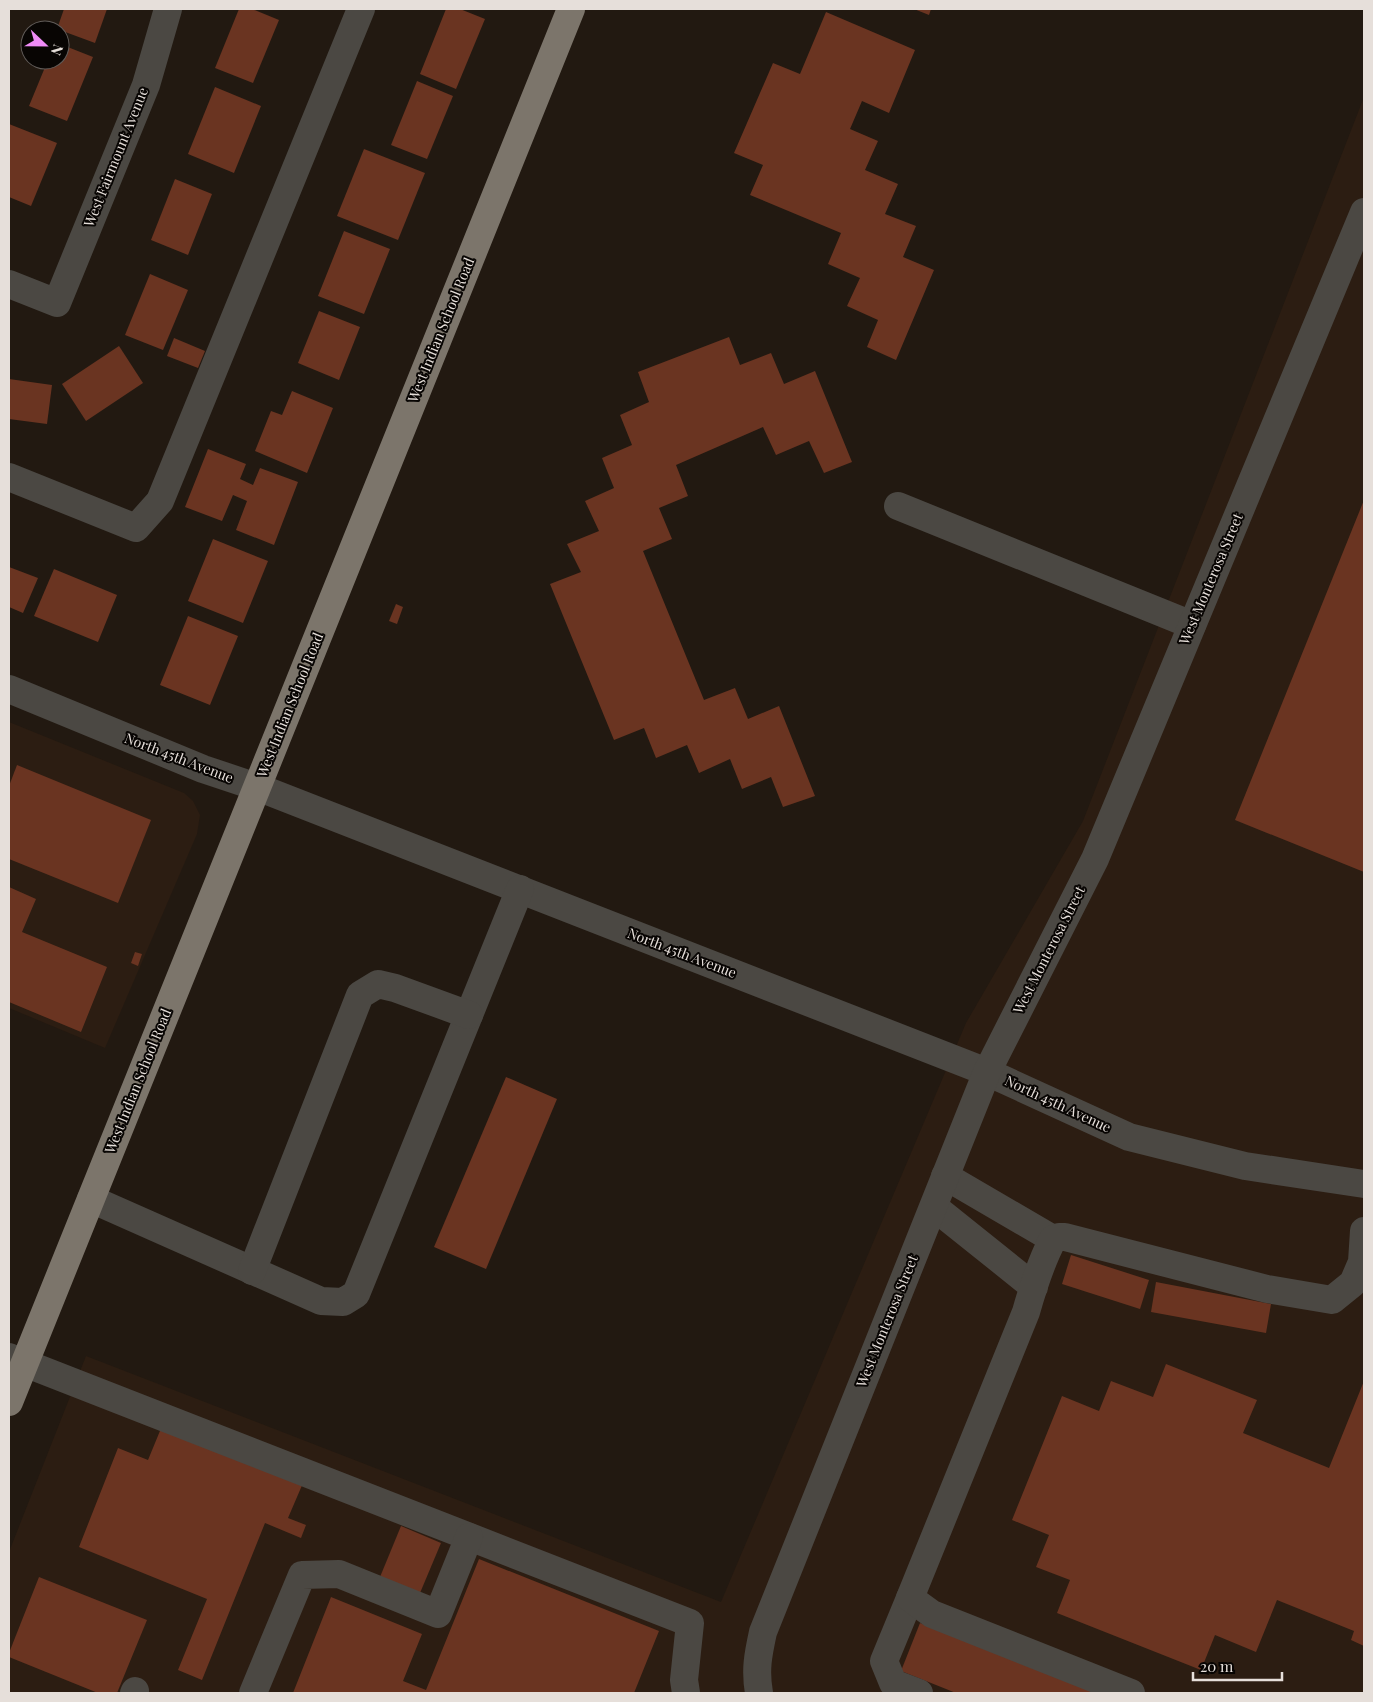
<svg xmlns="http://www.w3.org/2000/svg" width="1373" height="1702" font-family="'Playfair Display',serif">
	<rect width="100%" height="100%" fill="#221911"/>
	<g fill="#2c1d12">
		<path d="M1364 97V1693H9V1552L86 1356 721 1602 966 1023 1083 821Z"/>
		<path d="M9 722 184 793 193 801 200 815 197 834 105 1048 9 1008Z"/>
	</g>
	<g fill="#6a3421">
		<path d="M64 9H107L95 43 57 29Z"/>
		<path d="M239 9H252L279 20 253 83 215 68Z"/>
		<path d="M446 9H460L485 19 456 89 420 74Z"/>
		<path d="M914 9H931L929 15Z"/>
		<path d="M826 12 915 50 889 113 862 101 850 129 878 141 865 170 898 184 885 214 916 226 903 257 934 270 896 360 867 347 878 320 847 306 860 278 828 264 841 233 750 195 763 165 734 153 773 63 800 74Z"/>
		<path d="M60 44 93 57 67 121 29 106 48 60H60Z"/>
		<path d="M417 81 453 96 427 159 391 145Z"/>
		<path d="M215 87 261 106 234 173 188 154Z"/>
		<path d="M9 124 57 143 31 206 9 197Z"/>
		<path d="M364 149 425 173 398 240 337 216Z"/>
		<path d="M175 179 212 194 188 255 151 240Z"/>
		<path d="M344 231 390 249 364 314 318 296Z"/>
		<path d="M150 274 188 290 163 350 125 335Z"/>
		<path d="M319 311 360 327 339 380 298 363Z"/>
		<path d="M729 337 740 365 771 353 784 384 815 371 852 462 824 473 809 441 776 455 763 427 676 465 688 496 659 508 672 539 643 551 704 700 735 688 748 719 779 706 815 796 783 807 771 777 742 789 730 759 699 773 687 745 656 758 644 728 614 740 550 584 581 572 567 544 599 531 585 501 614 488 602 458 632 445 620 415 649 402 638 372Z"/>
		<path d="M174 338 205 351 198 368 167 356Z"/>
		<path d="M119 346 143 383 86 421 62 384Z"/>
		<path d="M9 379 52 385 47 424 9 419Z"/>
		<path d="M292 391 333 408 307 473 255 451 271 411 282 415Z"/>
		<path d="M208 449 246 464 240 479 253 485 260 468 298 482 274 545 236 530 247 501 233 495 222 521 185 507Z"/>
		<path d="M1364 500V872L1235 820Z"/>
		<path d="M213 539 268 561 243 623 188 601Z"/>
		<path d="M9 567 38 578 23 613 9 607Z"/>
		<path d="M54 569 117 595 98 642 34 616Z"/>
		<path d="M396 604 403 607 397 624 389 621Z"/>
		<path d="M188 616 238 636 210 705 160 685Z"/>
		<path d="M17 765 151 820 118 903 9 859V786Z"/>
		<path d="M9 887 36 899 22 932 107 967 81 1032 9 1002Z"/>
		<path d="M135 952 142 954 138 966 131 963Z"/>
		<path d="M506 1077 557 1099 486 1269 434 1247Z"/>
		<path d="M1071 1255 1149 1280 1140 1309 1062 1284Z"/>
		<path d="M1156 1282 1271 1304 1266 1333 1151 1312Z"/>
		<path d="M1166 1364 1257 1400 1243 1433 1329 1468 1364 1381V1646L1351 1640 1354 1631 1277 1600 1256 1652 1215 1635 1201 1670 1057 1613 1070 1580 1036 1567 1049 1535 1012 1520 1062 1396 1099 1411 1111 1381 1153 1397Z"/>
		<path d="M162 1426 303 1483 288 1518 306 1525 301 1538 265 1523 202 1680 178 1670 207 1599 79 1547 118 1448 148 1460Z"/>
		<path d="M401 1526 441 1543 420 1593 380 1577Z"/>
		<path d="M479 1559 659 1631 634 1693H293L331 1597 422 1634 403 1681 426 1690Z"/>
		<path d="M39 1577 147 1620 117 1693H98L9 1657V1653Z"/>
		<path d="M920 1623 1096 1693H956L901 1671Z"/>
	</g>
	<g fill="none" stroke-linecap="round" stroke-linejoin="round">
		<g stroke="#4b4843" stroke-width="28">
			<path d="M9 284 57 303 146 85 168 9"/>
			<path d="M9 477 136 528 160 501 361 9"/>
			<path d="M898 506 1192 625"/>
			<path d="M9 689 203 769 257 787 987 1072 1129 1137 1245 1166 1364 1184"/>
			<path d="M945 1176 1053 1239"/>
			<path d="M91 1199 321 1301 343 1302 356 1294 520 889"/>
			<path d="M934 1207 1034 1287"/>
			<path d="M252 1271 360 995 378 984 395 988 469 1015"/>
			<path d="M9 1357 690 1623 684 1680 686 1693"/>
			<path d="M910 1598 884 1661 893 1683 919 1693"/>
			<path d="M134 1693 135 1691"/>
			<path d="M253 1693 302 1575 339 1574 438 1614 469 1537"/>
			<path d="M759 1693C755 1670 758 1655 763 1632L987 1072 1095 859 1364 212"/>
			<path d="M1131 1693 932 1614 910 1598 1026 1312C1033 1287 1041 1262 1053 1239L1059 1237H1065L1267 1289 1332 1300 1353 1283 1362 1262 1364 1231"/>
		</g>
		<path stroke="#7c756b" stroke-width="28" d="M9 1402 571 9"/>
	</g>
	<g text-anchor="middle" stroke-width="4" stroke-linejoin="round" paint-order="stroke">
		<g font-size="14" fill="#e6dfda" stroke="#080503">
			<text transform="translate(116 157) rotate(-68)" y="5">West Fairmount Avenue</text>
			<text transform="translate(441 330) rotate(-68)" y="5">West Indian School Road</text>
			<text transform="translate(1211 579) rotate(-67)" y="5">West Monterosa Street</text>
			<text transform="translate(290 705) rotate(-68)" y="5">West Indian School Road</text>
			<text transform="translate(179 758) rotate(21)" y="5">North 45th Avenue</text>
			<text transform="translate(1049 950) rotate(-63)" y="5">West Monterosa Street</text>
			<text transform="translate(682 953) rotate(21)" y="5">North 45th Avenue</text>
			<text transform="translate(138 1081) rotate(-68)" y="5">West Indian School Road</text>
			<text transform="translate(1058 1104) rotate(25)" y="5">North 45th Avenue</text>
			<text transform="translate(887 1321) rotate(-68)" y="5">West Monterosa Street</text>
		</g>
	</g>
	<rect width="1373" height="1702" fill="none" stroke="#e6dfda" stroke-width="20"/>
	<g transform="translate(45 45) rotate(112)"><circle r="24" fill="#080503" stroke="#615c59"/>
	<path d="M0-4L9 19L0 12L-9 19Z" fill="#ef8bf7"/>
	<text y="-8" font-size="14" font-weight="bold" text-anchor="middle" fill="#e6dfda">N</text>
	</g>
	<path d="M1193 1672v8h89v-8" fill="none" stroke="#e6dfda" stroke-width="2.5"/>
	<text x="1200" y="1672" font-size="15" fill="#e6dfda" stroke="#080503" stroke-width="4" paint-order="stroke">20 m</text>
</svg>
